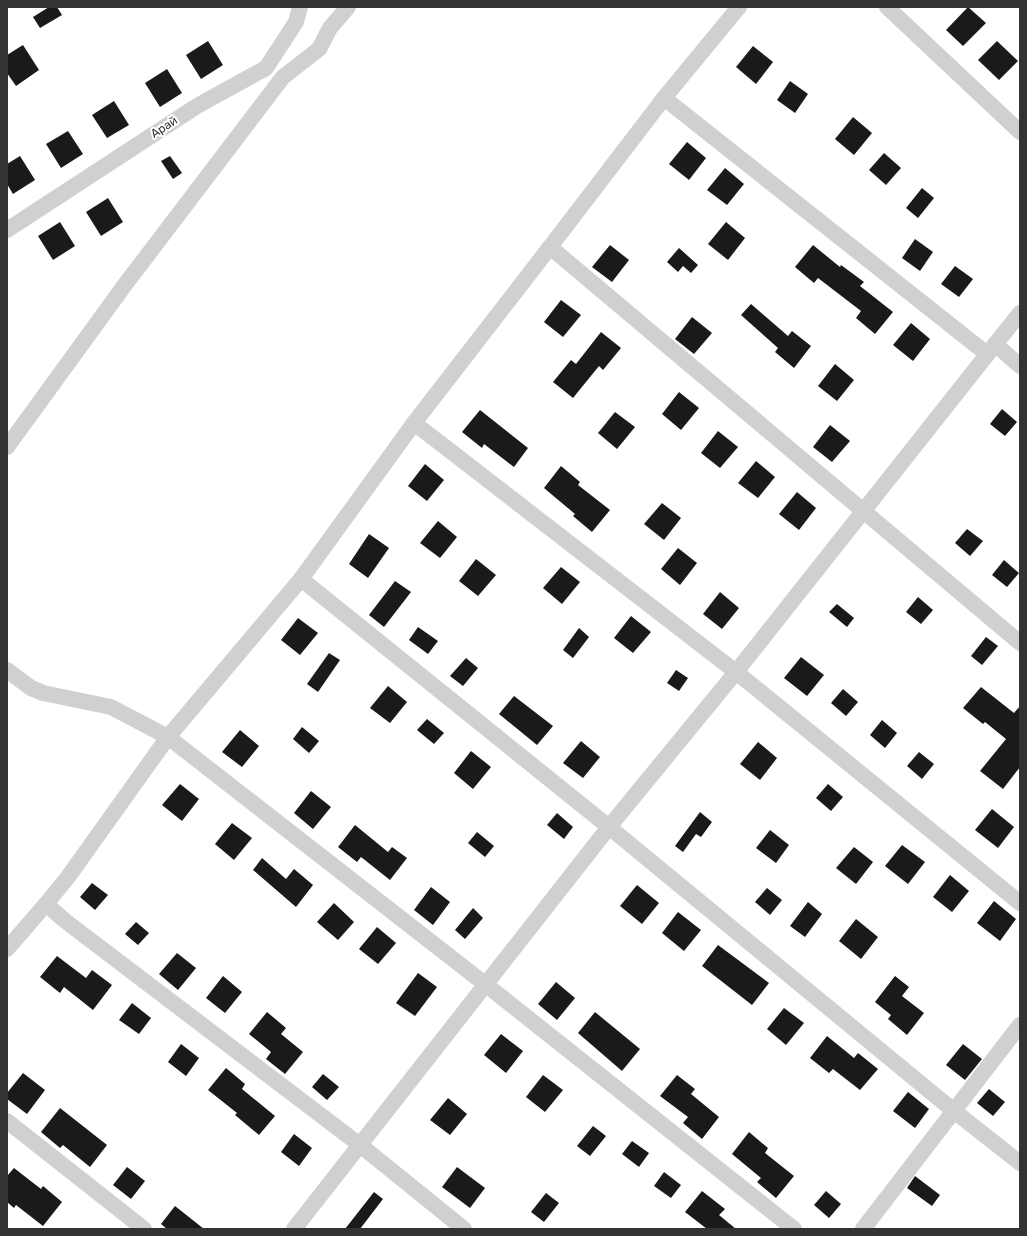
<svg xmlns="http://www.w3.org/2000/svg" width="1027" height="1236" font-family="Rubik,sans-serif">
	<rect width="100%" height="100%" fill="#fff"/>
	<g fill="#1a1a1a">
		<path d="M49 7H57L62 15 40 28 33 17Z"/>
		<path d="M968 7 986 23 963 46 946 30Z"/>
		<path d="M208 41 223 65 201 79 186 55Z"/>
		<path d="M997 41 1018 61 999 80 978 60Z"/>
		<path d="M23 45 39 70 16 86 7 73V55Z"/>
		<path d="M753 46 773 62 756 84 736 67Z"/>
		<path d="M167 69 182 93 160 107 145 83Z"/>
		<path d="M790 81 808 94 795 113 777 100Z"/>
		<path d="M114 101 129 125 107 138 92 115Z"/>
		<path d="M853 117 872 133 854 155 835 139Z"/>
		<path d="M68 131 83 154 61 168 46 144Z"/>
		<path d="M687 142 706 158 689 180 669 164Z"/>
		<path d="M884 153 901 168 886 185 869 170Z"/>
		<path d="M20 156 35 180 13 194 7 184V164Z"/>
		<path d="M170 156 182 173 173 179 161 161Z"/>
		<path d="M725 168 744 184 727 205 707 190Z"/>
		<path d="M922 188 934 198 918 218 906 208Z"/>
		<path d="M108 198 123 222 101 236 86 212Z"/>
		<path d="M60 222 75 246 53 260 38 236Z"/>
		<path d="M726 222 745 238 728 260 708 244Z"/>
		<path d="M915 239 933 252 920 271 902 258Z"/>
		<path d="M610 245 629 260 612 282 592 267Z"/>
		<path d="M813 245 840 267 841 265 864 282 860 286 893 312 875 334 856 318 861 311 818 278 814 283 795 267Z"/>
		<path d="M679 248 698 265 691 273 683 266 678 272 667 262Z"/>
		<path d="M955 266 973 279 959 297 941 284Z"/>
		<path d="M561 300 581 315 563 337 544 322Z"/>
		<path d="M751 304 788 336 792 331 811 346 794 368 775 352 778 348 741 315Z"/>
		<path d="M692 317 712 333 694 354 675 339Z"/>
		<path d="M911 323 930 339 913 361 893 345Z"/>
		<path d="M601 332 621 348 603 370 599 366 573 398 553 382 571 360 576 364Z"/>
		<path d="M835 364 854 380 837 401 818 386Z"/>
		<path d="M679 392 699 408 681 430 662 414Z"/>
		<path d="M1002 409 1017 422 1005 436 990 424Z"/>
		<path d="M480 410 528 448 514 467 484 444 482 448 462 432Z"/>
		<path d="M615 412 635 427 617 449 598 433Z"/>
		<path d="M830 425 850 441 832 462 813 447Z"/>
		<path d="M718 431 738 447 720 468 701 453Z"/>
		<path d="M756 461 775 477 758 498 738 483Z"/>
		<path d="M425 464 444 480 427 501 408 486Z"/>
		<path d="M561 466 580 482 578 485 610 510 592 532 573 516 575 514 544 488Z"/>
		<path d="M797 492 816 508 799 530 779 514Z"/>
		<path d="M662 503 681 518 664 540 644 524Z"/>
		<path d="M438 521 457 537 440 558 420 543Z"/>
		<path d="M967 529 983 541 970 556 955 543Z"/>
		<path d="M369 534 389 548 368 578 349 564Z"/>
		<path d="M678 548 697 563 680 585 661 569Z"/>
		<path d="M476 559 496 575 478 596 459 581Z"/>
		<path d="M1004 560 1019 573 1007 587 992 575Z"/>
		<path d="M561 567 580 582 562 604 543 588Z"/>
		<path d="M395 581 411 592 384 627 369 615Z"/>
		<path d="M720 592 739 608 722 629 703 614Z"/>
		<path d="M918 597 933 610 921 624 906 612Z"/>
		<path d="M837 604 854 618 847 627 829 612Z"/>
		<path d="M631 616 651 632 633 653 614 638Z"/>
		<path d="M298 618 318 633 300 655 281 640Z"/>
		<path d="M418 627 438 641 428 654 409 640Z"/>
		<path d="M579 628 589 637 573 658 563 650Z"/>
		<path d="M986 637 998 646 982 665 971 656Z"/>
		<path d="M329 653 340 660 318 692 307 684Z"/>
		<path d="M801 657 824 675 807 696 784 678Z"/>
		<path d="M466 658 478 668 463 686 450 676Z"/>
		<path d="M676 670 688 678 679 691 667 683Z"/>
		<path d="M388 686 407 702 390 723 370 708Z"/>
		<path d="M981 687 1014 713 1020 706V767L1003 789 980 771 1006 739 985 722 983 724 963 708Z"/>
		<path d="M843 689 858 702 846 716 831 703Z"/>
		<path d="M514 696 553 726 537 745 499 714Z"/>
		<path d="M427 719 444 733 434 744 417 730Z"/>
		<path d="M882 720 897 733 885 748 870 735Z"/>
		<path d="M302 727 319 741 309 753 293 739Z"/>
		<path d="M240 730 259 746 242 767 222 752Z"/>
		<path d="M581 741 600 757 583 778 563 763Z"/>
		<path d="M758 742 777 758 760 780 740 764Z"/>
		<path d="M471 751 491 767 473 789 454 773Z"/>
		<path d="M919 752 934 764 922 779 907 766Z"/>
		<path d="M180 784 199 799 182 821 162 805Z"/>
		<path d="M828 784 843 797 831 811 816 798Z"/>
		<path d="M311 791 331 807 313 829 294 813Z"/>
		<path d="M992 809 1014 827 998 848 975 830Z"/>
		<path d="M700 812 712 822 701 837 696 834 683 852 675 846Z"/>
		<path d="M557 813 573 827 564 839 547 825Z"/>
		<path d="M232 823 252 838 234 860 215 844Z"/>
		<path d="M355 825 388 852 392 847 407 858 390 880 361 857 357 862 338 847Z"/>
		<path d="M770 830 789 845 776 863 756 848Z"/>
		<path d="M477 832 494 846 485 857 468 843Z"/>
		<path d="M902 845 925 862 908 884 885 866Z"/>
		<path d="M854 847 873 862 856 884 836 868Z"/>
		<path d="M262 858 286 879 294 869 313 885 296 907 253 870Z"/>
		<path d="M950 875 969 891 952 912 933 897Z"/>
		<path d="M92 883 108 895 95 910 80 897Z"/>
		<path d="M637 885 659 903 642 924 620 906Z"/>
		<path d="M431 887 450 902 433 925 414 910Z"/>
		<path d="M767 888 782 900 770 915 755 902Z"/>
		<path d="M994 901 1016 919 1000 941 977 923Z"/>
		<path d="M808 902 822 914 805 937 790 926Z"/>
		<path d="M334 903 354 922 338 940 317 922Z"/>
		<path d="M473 908 483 918 465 939 455 930Z"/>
		<path d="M678 912 701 930 684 951 662 933Z"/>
		<path d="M856 919 878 937 861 959 839 941Z"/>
		<path d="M136 922 149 933 138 945 125 934Z"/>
		<path d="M377 927 396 943 378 964 359 949Z"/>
		<path d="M718 945 769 983 752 1005 702 966Z"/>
		<path d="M177 953 196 968 178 990 159 974Z"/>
		<path d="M57 956 86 978 92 970 112 985 93 1010 64 987 60 993 40 977Z"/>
		<path d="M418 973 437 987 415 1016 396 1003Z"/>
		<path d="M223 976 242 992 225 1013 206 998Z"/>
		<path d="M895 976 909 987 902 996 924 1013 907 1035 888 1019 891 1015 875 1002Z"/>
		<path d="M556 982 575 998 557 1020 538 1004Z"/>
		<path d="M132 1003 151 1018 139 1034 119 1020Z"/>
		<path d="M784 1008 804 1023 786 1045 767 1029Z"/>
		<path d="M267 1012 286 1028 281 1034 303 1052 285 1074 266 1059 271 1052 249 1034Z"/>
		<path d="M595 1012 640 1049 622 1071 578 1033Z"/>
		<path d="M501 1034 523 1051 506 1073 484 1055Z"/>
		<path d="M827 1036 854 1058 858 1053 878 1069 860 1090 833 1069 829 1073 810 1058Z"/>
		<path d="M181 1044 199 1058 186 1076 168 1062Z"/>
		<path d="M963 1044 982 1059 965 1080 946 1065Z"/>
		<path d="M226 1068 245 1084 242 1089 275 1116 259 1135 235 1115 237 1113 208 1090Z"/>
		<path d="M23 1073 45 1090 27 1114 7 1099V1093Z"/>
		<path d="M323 1074 339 1087 327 1100 312 1087Z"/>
		<path d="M543 1075 563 1090 545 1112 526 1097Z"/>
		<path d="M677 1075 695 1089 691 1094 719 1117 702 1139 683 1123 688 1117 660 1096Z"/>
		<path d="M989 1089 1005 1102 993 1116 977 1103Z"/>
		<path d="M908 1092 929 1109 915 1128 893 1111Z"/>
		<path d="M448 1098 467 1114 450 1135 430 1120Z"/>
		<path d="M60 1108 107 1145 90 1167 63 1145 60 1148 41 1132Z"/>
		<path d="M593 1126 606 1136 590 1156 577 1146Z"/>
		<path d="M749 1132 768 1148 765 1153 794 1176 776 1198 757 1182 761 1178 732 1154Z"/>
		<path d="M294 1134 312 1148 299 1166 281 1152Z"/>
		<path d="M632 1141 649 1153 639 1167 622 1154Z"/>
		<path d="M127 1167 145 1181 131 1199 113 1185Z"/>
		<path d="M457 1167 485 1188 470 1208 442 1187Z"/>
		<path d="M14 1168 41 1189 43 1186 62 1202 43 1226 16 1205 14 1208 7 1202V1176Z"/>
		<path d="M664 1172 681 1185 671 1198 654 1186Z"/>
		<path d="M915 1176 940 1195 932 1206 907 1188Z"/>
		<path d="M702 1191 725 1209 719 1215 736 1229H707L685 1212Z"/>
		<path d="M826 1191 841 1204 829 1218 814 1205Z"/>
		<path d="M374 1192 383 1199 360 1229H345Z"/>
		<path d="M546 1193 559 1203 544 1222 531 1212Z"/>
		<path d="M175 1206 204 1229H167L161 1224Z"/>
	</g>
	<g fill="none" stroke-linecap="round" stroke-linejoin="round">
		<g stroke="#d0d0d0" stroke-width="16">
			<path d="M887 7 1020 132"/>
			<path d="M664 98 739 7"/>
			<path d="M7 230 197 106 266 68 296 22 300 7"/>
			<path d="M550 247 664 98 987 354"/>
			<path d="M995 344 1020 366"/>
			<path d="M414 423 550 247 1020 643"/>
			<path d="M7 447 124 286 283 77 319 49 330 28 348 7"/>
			<path d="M301 579 414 423 736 672 1020 903"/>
			<path d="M7 670 31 688 43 693 111 707 168 737 68 877 46 904"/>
			<path d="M7 949 46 904 64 920 360 1145 464 1229"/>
			<path d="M7 1121 144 1229"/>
			<path d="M294 1229 609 827 736 672 1020 313"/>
			<path d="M794 1229 485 984 168 737 301 579 609 827 954 1111 1020 1163"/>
			<path d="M863 1229 1020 1025"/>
		</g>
	</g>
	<g text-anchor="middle" stroke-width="4" stroke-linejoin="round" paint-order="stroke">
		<g font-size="12" fill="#333" stroke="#fff">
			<text transform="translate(164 127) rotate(-33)" y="4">Арай</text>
		</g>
	</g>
	<rect width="1027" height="1236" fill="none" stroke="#333333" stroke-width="16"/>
</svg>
